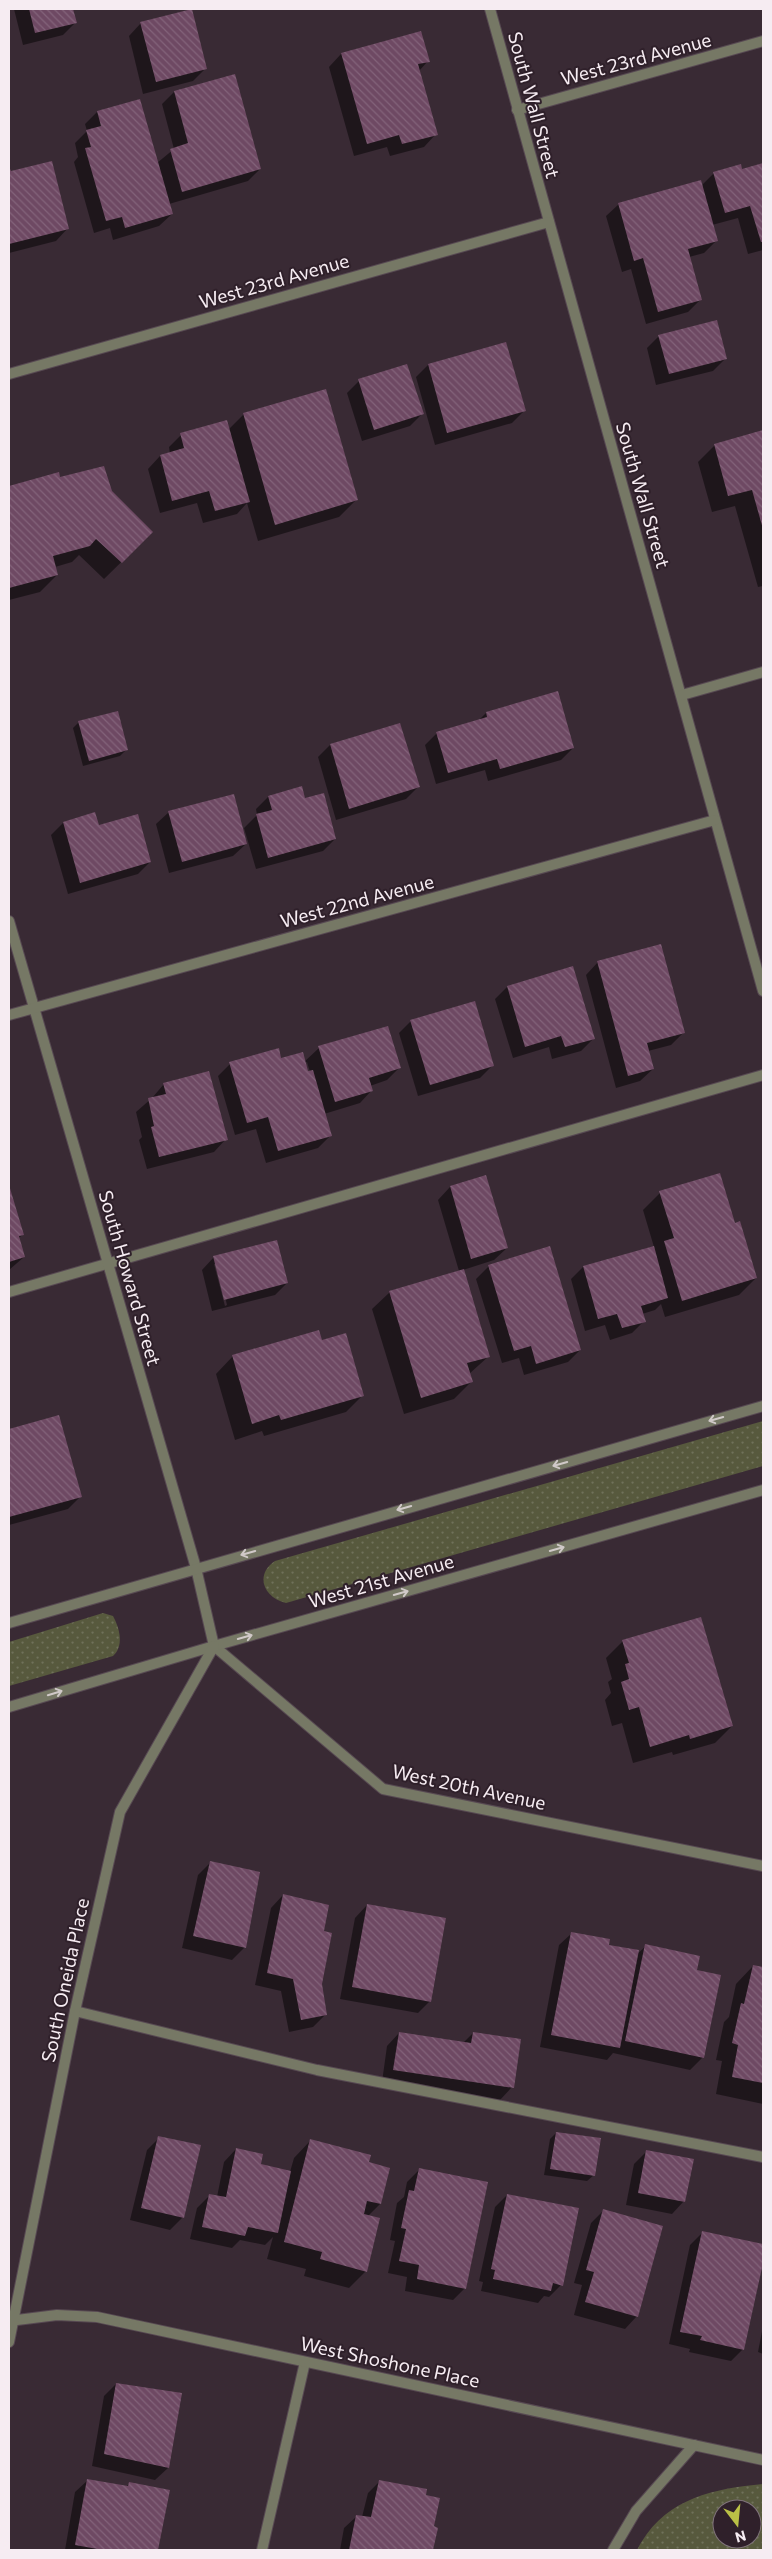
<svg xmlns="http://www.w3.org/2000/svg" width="772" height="2559" font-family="Commissioner,sans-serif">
	<defs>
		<pattern id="park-dots" width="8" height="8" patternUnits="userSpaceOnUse" patternTransform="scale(1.25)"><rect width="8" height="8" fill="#57593d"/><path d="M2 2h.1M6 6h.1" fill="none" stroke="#70715a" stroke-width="1.8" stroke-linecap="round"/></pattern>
		<pattern id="building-back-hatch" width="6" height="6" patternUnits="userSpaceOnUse" patternTransform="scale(1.25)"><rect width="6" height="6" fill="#6e4963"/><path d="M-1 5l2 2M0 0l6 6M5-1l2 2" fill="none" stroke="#83637a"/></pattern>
	</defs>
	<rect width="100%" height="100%" fill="#392a34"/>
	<g fill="url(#park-dots)" fill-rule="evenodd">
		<path d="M763 1421V1466L286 1603C264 1598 254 1575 275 1561Z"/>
		<path d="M103 1613 113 1616C120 1629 124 1646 113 1656L9 1686V1642Z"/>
		<path d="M763 2484V2550H637C663 2499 711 2489 763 2484ZM722 2509H752V2539H722Z"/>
	</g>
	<g fill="#0007" fill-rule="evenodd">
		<path d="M14 9H72L75 23 63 35 23 45Z"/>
		<path d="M141 23 205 69 193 81 143 94 129 36Z"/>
		<path d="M341 54 428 61 419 71 436 134 424 147 390 156 387 147 354 156 329 67Z"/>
		<path d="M174 92 260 169 248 181 169 204 172 214 159 226 113 240 110 228 94 233 74 162 78 157 75 143 87 131 85 124 97 112 157 163 174 149 162 104Z"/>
		<path d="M763 164V250L748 254 738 218 712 225 716 241 704 253 689 257 700 300 688 312 646 324 631 269 622 272 606 216 619 204 701 186 714 173 742 170Z"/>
		<path d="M9 169 10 173 68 228 56 241 9 253Z"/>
		<path d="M659 336 725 359 713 371 656 385 647 348Z"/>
		<path d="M506 344 524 411 512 423 435 445 416 377 428 365Z"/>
		<path d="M359 381 422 414 410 426 362 441 347 393Z"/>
		<path d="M244 414 356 500 339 517 258 541 247 503 237 514 203 523 197 503 160 513 148 469 160 456 170 454 169 447 181 435 229 429Z"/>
		<path d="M763 431V586L758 587 735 506 712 512 698 462 715 445Z"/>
		<path d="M58 474 60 478 111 491 152 532 104 579 79 555 72 562 55 567 57 575 40 592 9 600V487Z"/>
		<path d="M486 713 573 748 561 760 488 781 485 770 436 784 425 745 437 733 478 721Z"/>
		<path d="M79 722 126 750 120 756 83 766 73 728Z"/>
		<path d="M330 745 418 787 406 799 336 820 318 757Z"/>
		<path d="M301 787 305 799 335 839 323 851 256 869 244 828 257 815 256 809 268 797Z"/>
		<path d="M169 812 246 844 233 856 169 873 156 824Z"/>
		<path d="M63 823 98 827 150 862 138 874 68 894 51 835Z"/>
		<path d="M598 962 684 1032 671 1045 648 1051 653 1069 640 1081 616 1088 586 975Z"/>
		<path d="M507 987 594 1038 581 1051 552 1059 549 1047 513 1058 495 999Z"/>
		<path d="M411 1021 493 1065 480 1078 418 1096 399 1033Z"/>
		<path d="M319 1048 399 1068 387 1080 370 1086 372 1090 360 1103 324 1114 330 1136 318 1148 266 1163 256 1129 235 1135 218 1076 230 1064 281 1059 304 1062ZM307 1062 310 1072H307L305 1063Z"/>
		<path d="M164 1084 226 1139 214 1152 147 1169 139 1140 142 1137 136 1112 152 1098Z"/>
		<path d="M485 1177 507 1248 494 1260 463 1270 489 1356 469 1374 471 1382 454 1399 404 1414 372 1309 390 1292 459 1271 438 1200 450 1187Z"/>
		<path d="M9 1188 22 1235 19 1238 24 1257 9 1270Z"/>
		<path d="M660 1193 734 1224 756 1278 739 1295 665 1317 661 1304 655 1310 642 1314 644 1321 632 1333 610 1340 605 1325 585 1331 571 1279 583 1267 654 1247 643 1210Z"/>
		<path d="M214 1257 287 1283 275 1295 212 1311 202 1270ZM214 1264H217L227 1305 225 1306Z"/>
		<path d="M489 1266 580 1350 568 1362 524 1375 519 1358 502 1363 476 1279Z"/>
		<path d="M321 1341 363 1395 346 1412 264 1436 262 1431 235 1440 216 1374 233 1356Z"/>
		<path d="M58 1417 80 1497 68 1509 9 1525V1430Z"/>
		<path d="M623 1641 732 1726 715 1743 673 1755 672 1752 633 1763 622 1723 612 1726 605 1700 611 1693 608 1682 612 1679 606 1658Z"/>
		<path d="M211 1862 245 1947 232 1960 182 1948 198 1875Z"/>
		<path d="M283 1895 323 1932 320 1984 326 2014 313 2027 289 2032 281 1991 255 1985 271 1908Z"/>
		<path d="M367 1905 430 2001 418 2013 340 1999 355 1918Z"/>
		<path d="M572 1933 636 1955 646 1946 696 1971 702 2058 690 2070 613 2053 607 2060 540 2047 559 1945Z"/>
		<path d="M753 1966 763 1969V2104L716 2094 722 2061 716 2060 724 2022 729 2017 736 1984Z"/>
		<path d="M399 2033 463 2043 473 2033 512 2087 500 2100 382 2082 387 2046Z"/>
		<path d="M556 2133 594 2175 587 2181 544 2175 550 2139Z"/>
		<path d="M159 2138 183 2217 170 2230 130 2220 147 2150Z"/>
		<path d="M311 2140 367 2163 389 2168 380 2204 367 2217 366 2271 349 2288 304 2276 306 2269 267 2259 273 2237 265 2245 240 2240 232 2248 190 2239 197 2208 209 2196 217 2197 224 2162 236 2149 259 2165 290 2172 294 2158Z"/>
		<path d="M647 2151 684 2201 672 2214 626 2205 634 2164Z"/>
		<path d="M419 2170 465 2288 453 2300 405 2291 407 2277 388 2273 395 2241 390 2240 397 2203 404 2197 407 2182Z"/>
		<path d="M507 2195 561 2285 549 2297 544 2296 538 2303 481 2291 483 2282 479 2281 495 2207Z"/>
		<path d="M604 2210 637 2316 625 2329 574 2315 582 2285 574 2283 591 2223Z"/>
		<path d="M702 2233 763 2246V2265H762L743 2349 731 2361 689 2352 690 2349 669 2344 690 2245Z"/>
		<path d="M763 2326V2354L758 2352Z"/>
		<path d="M116 2384 168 2468 155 2480 92 2466 104 2396Z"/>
		<path d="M88 2480 126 2487 130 2483 168 2491 157 2550H65L75 2492Z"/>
		<path d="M380 2481 424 2496 432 2527 436 2529 432 2550H340L344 2528 357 2516 362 2517 368 2493Z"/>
	</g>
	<g fill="url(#building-back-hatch)">
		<path d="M29 9H73L77 23 35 33Z"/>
		<path d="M192 9 207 69 156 82 140 22Z"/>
		<path d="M421 31 430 62 418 64 438 135 402 144 399 135 367 144 341 53Z"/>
		<path d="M235 74 261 169 182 192 170 149 188 143 174 91Z"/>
		<path d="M140 99 173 214 125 228 122 217 106 221 85 148 91 147 86 130 101 126 97 111Z"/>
		<path d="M52 161 69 229 9 244V167L11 171Z"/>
		<path d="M763 163V242H761L750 206 725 213 713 172 741 164 742 169Z"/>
		<path d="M701 180 718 241 688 249 702 300 658 312 643 258 634 261 618 203Z"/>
		<path d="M717 320 727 359 669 374 658 335Z"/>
		<path d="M506 342 526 411 447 433 428 364Z"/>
		<path d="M407 364 424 414 374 430 358 379Z"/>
		<path d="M326 389 358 500 275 525 243 413Z"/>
		<path d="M227 420 250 502 215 511 209 491 172 501 160 455 184 448 180 433Z"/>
		<path d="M763 430V529L752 490 728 496 714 444Z"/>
		<path d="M104 466 112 491 153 532 122 563 96 539 90 546 53 556 58 575 9 588V486L59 472 60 477Z"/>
		<path d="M558 691 574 748 500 769 497 759 448 773 436 732 487 717 486 712Z"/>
		<path d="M118 711 128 750 89 761 78 721Z"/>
		<path d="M400 723 420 787 349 809 330 744Z"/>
		<path d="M302 786 305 798 324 793 336 839 268 858 256 814 272 810 268 796Z"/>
		<path d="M234 794 247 844 182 862 168 811Z"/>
		<path d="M95 812 99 825 138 814 151 862 80 883 63 822Z"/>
		<path d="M661 944 685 1033 647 1043 654 1069 628 1076 597 961Z"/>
		<path d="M573 966 595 1039 565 1047 561 1036 525 1047 507 986Z"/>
		<path d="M475 1001 494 1066 430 1085 410 1020Z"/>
		<path d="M388 1026 401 1068 369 1078 373 1091 335 1102 318 1046Z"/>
		<path d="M279 1048 281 1058 303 1052 308 1071 313 1070 332 1136 278 1151 268 1117 247 1123 229 1062Z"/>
		<path d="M209 1071 228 1140 159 1157 151 1127 154 1126 148 1098 166 1094 163 1083Z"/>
		<path d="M720 1173 735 1223 740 1221 757 1278 682 1301 664 1241 674 1238 659 1191Z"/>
		<path d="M486 1175 508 1248 471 1259 450 1186Z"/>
		<path d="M9 1185 24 1235 19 1236 25 1257 9 1262Z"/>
		<path d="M277 1240 288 1283 224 1300 213 1256Z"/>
		<path d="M550 1246 581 1350 536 1364 531 1346 514 1351 488 1265Z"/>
		<path d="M654 1246 668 1298 641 1306 646 1322 622 1328 617 1314 598 1319 583 1266Z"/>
		<path d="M464 1269 490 1357 467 1363 473 1382 421 1398 389 1291Z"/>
		<path d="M319 1330 322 1340 346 1333 364 1396 281 1420 279 1415 252 1424 232 1355Z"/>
		<path d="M59 1415 82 1497 9 1517V1429Z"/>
		<path d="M701 1617 733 1726 690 1739 689 1735 650 1747 639 1707 629 1710 621 1682 629 1679 625 1664 629 1663 622 1640Z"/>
		<path d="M210 1861 260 1872 246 1948 193 1936Z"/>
		<path d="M283 1894 329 1905 324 1931 332 1933 322 1984 327 2015 301 2020 293 1979 267 1973Z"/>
		<path d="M367 1904 446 1918 431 2002 352 1987Z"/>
		<path d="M571 1932 610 1939 609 1945 639 1950 620 2048 551 2035Z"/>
		<path d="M645 1944 700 1956 697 1970 721 1975 704 2058 625 2041Z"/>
		<path d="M753 1965 763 1967V2083L732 2077 738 2045 732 2043 741 2003 744 2004Z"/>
		<path d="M399 2032 471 2043 473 2032 521 2039 514 2088 393 2070Z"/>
		<path d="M556 2132 601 2138 595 2176 550 2169Z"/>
		<path d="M158 2136 201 2145 184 2218 141 2208Z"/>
		<path d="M310 2139 371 2155 369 2162 390 2168 381 2204 367 2201 364 2214 380 2218 367 2272 320 2259 322 2252 284 2242Z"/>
		<path d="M236 2148 263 2154 261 2164 291 2171 278 2233 248 2227 245 2236 202 2227 209 2194 226 2197Z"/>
		<path d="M646 2150 694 2159 685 2202 638 2193Z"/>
		<path d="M419 2168 488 2182 466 2289 417 2279 419 2265 399 2261 406 2229 401 2228 409 2190 414 2191Z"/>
		<path d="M507 2194 579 2208 563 2286 553 2283 551 2291 493 2279 495 2270 491 2269Z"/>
		<path d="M603 2209 663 2226 638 2317 585 2302 594 2272 586 2270Z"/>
		<path d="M702 2231 763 2244V2263L744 2350 700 2340 702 2336 680 2332Z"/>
		<path d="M116 2383 182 2393 169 2468 104 2454Z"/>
		<path d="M87 2479 128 2486 129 2482 170 2490 158 2550H103L75 2545Z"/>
		<path d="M379 2480 427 2489 426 2495 440 2498 434 2526 438 2528 433 2550H349L356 2515 371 2517Z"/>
	</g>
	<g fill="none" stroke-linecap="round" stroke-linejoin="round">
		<g stroke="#574952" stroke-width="12">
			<g id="service">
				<path d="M9 1292 763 1075"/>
				<path d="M75 2011 317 2070 763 2157"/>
				<path d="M262 2550 305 2362"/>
			</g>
		</g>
		<g stroke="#574952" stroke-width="12">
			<g id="minor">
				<path d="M490 9 763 991"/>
				<path d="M517 110 763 41"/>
				<path d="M9 374 549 222"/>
				<path d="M682 695 763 672"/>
				<path d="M9 921 196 1568 214 1646"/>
				<path d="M9 1015 715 820"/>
				<path d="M9 1623 763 1406"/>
				<path d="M214 1646 383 1789 763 1866"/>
				<path d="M9 1707 214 1646 763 1490"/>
				<path d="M9 2321 57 2315 97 2317 763 2460"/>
				<path d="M9 2342 75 2011 120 1812 214 1646"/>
				<path d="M613 2550 636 2511 694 2445"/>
			</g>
		</g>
		<use href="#service" stroke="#767865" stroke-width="10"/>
		<use href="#minor" stroke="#767865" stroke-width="10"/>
	</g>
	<defs><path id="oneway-shaft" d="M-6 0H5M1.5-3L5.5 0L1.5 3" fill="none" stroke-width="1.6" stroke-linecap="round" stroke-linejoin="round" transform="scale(1.25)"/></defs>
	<g stroke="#d0c9c8">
		<use href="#oneway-shaft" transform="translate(716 1419) rotate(164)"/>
		<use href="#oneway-shaft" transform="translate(560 1464) rotate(164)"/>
		<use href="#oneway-shaft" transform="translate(404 1508) rotate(164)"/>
		<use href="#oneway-shaft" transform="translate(557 1549) rotate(-16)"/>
		<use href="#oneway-shaft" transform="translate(248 1553) rotate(164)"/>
		<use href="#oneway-shaft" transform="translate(401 1593) rotate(-16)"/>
		<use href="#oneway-shaft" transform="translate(245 1637) rotate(-16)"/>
		<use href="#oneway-shaft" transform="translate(55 1693) rotate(-17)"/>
	</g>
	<g text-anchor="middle" stroke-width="4" stroke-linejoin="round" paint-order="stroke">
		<g font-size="19" fill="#f6ecf2" stroke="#2f202a">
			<text transform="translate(636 59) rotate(-15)" y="7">West 23rd Avenue</text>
			<text transform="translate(534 105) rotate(75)" y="7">South Wall Street</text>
			<text transform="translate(274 281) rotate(-16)" y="7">West 23rd Avenue</text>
			<text transform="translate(643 495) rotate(74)" y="7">South Wall Street</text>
			<text transform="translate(357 901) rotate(-15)" y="7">West 22nd Avenue</text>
			<text transform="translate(130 1278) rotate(74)" y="7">South Howard Street</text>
			<text transform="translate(381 1581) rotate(-16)" y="7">West 21st Avenue</text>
			<text transform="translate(469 1787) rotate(12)" y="7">West 20th Avenue</text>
			<text transform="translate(65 1980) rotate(-78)" y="7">South Oneida Place</text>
			<text transform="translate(390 2362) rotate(12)" y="7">West Shoshone Place</text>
		</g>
	</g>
	<rect width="772" height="2559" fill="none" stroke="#f6ecf2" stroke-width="20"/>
	<g transform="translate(737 2524) rotate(164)"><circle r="24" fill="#2f202a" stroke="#7f727a"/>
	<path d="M0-4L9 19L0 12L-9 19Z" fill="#bac046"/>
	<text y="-8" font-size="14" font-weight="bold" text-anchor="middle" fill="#f6ecf2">N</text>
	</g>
</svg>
